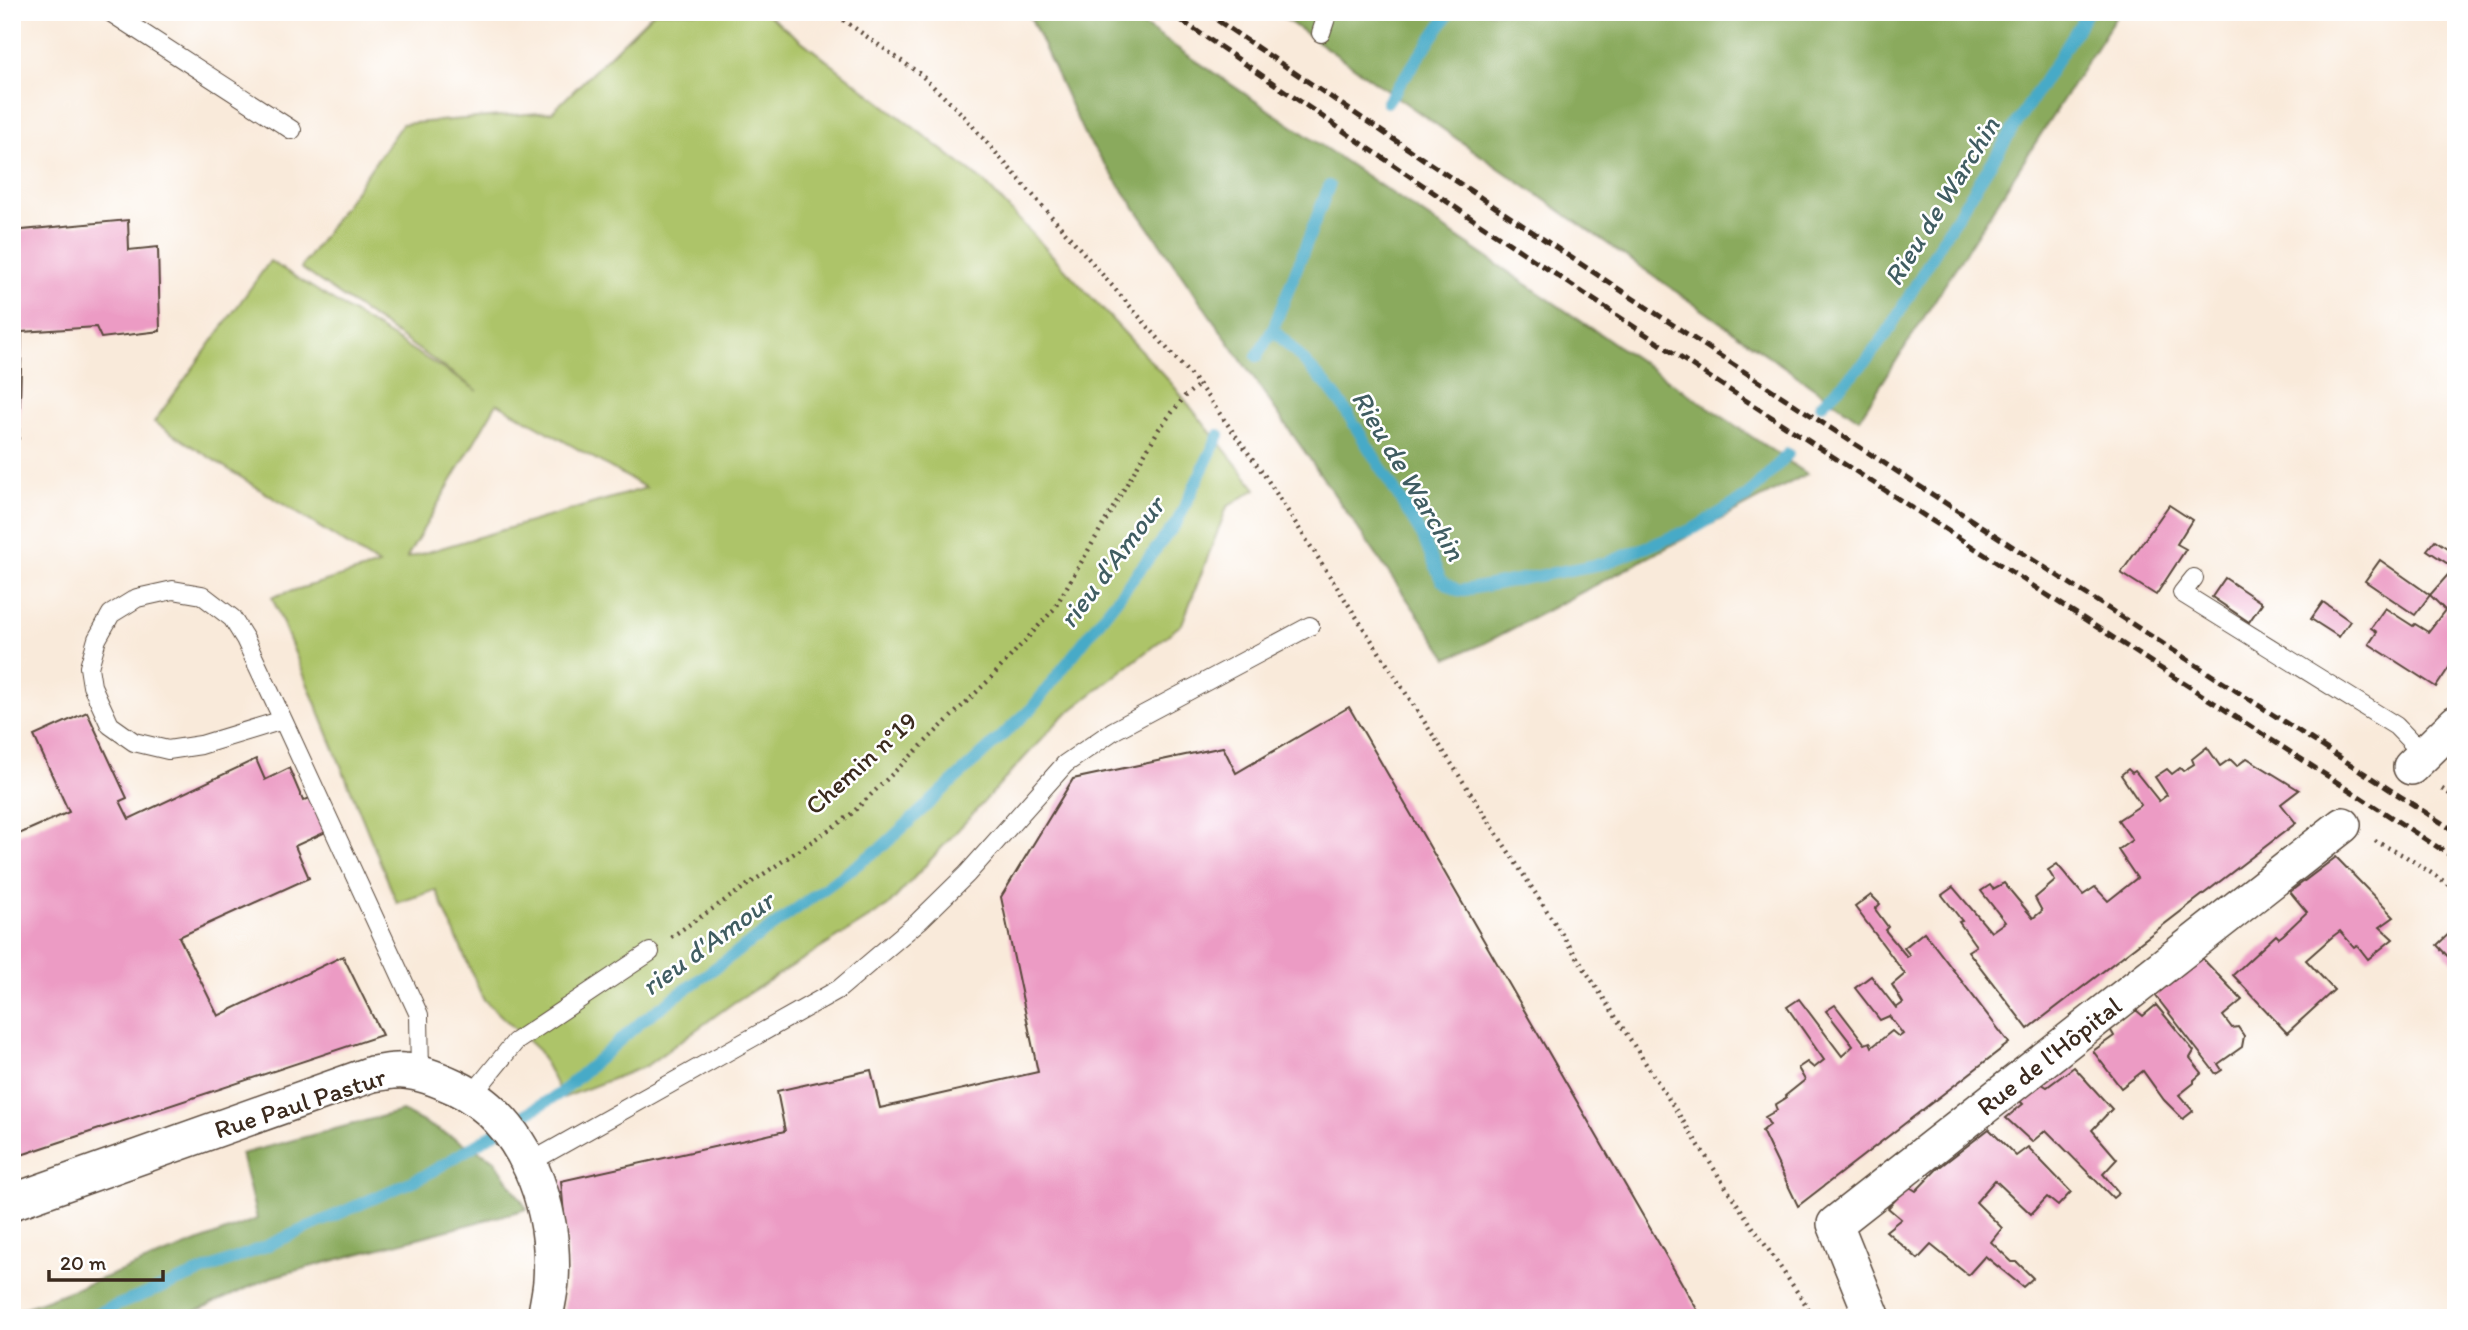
<svg xmlns="http://www.w3.org/2000/svg" width="2468" height="1330" font-family="Itim,sans-serif">
	<rect width="100%" height="100%" fill="#fff"/>
	<filter id="ink" filterUnits="userSpaceOnUse"><feTurbulence type="fractalNoise" baseFrequency=".0143" numOctaves="2"/><feDisplacementMap in="SourceGraphic" scale="14" xChannelSelector="R" yChannelSelector="G"/><feConvolveMatrix kernelMatrix="1 2 1 2 8 2 1 2 1" color-interpolation-filters="sRGB"/></filter>
	<filter id="wash" filterUnits="userSpaceOnUse"><feTurbulence type="fractalNoise" baseFrequency=".00686" numOctaves="4" result="noise"/><feDisplacementMap in="SourceGraphic" scale="28" xChannelSelector="R" yChannelSelector="G"/><feGaussianBlur stdDeviation="1.57" result="paint"/><feColorMatrix in="noise" values="0 0 0 0 0 0 0 0 0 0 0 0 0 0 0 0 0 1.4 0 .05"/><feComposite in="paint" operator="in"/></filter>
	<g filter="url(#wash)">
		<rect width="100%" height="100%" fill="#f9eada"/>
		<path fill="#adc469" stroke="#747744" stroke-width="2" fill-rule="evenodd" d="M654 12H764L984 182 1172 384 1256 489 1227 507 1182 624 1061 718 888 906 733 1003 646 1066 563 1098 539 1051 483 999 436 890 397 903 272 597 379 565 154 422 270 261 478 391 301 268 402 124 552 112ZM497 403 646 488 407 558V557Z"/>
		<g fill="#8aaa5d" stroke="#626a3e" stroke-width="2">
			<path d="M1028 12H1124L1807 474 1485 643 1448 658 1084 134Z"/>
			<path d="M1275 12H2119L1859 419Z"/>
			<path d="M402 1111 494 1159 527 1209 272 1277 181 1318H12V1313L257 1219 241 1154Z"/>
		</g>
		<g fill="none" stroke-linecap="round" stroke-linejoin="round">
			<g stroke="#47aac7" stroke-width="12">
				<path d="M1387 102 1450 12"/>
				<path d="M1273 329 1326 384 1343 406 1422 535 1441 580 1459 591 1606 563 1695 528 1748 496 1788 454"/>
				<path d="M1257 356 1273 329 1329 186"/>
				<path d="M1821 405 1866 361 1887 333 1947 232 2088 12"/>
				<path d="M85 1318 264 1247 426 1175 559 1094 642 1021 883 846 1032 708 1177 522 1219 435"/>
			</g>
		</g>
		<g id="blocks">
			<g fill="#ec9bc4">
				<path d="M128 220 129 250 158 247 160 331 101 338 96 327 22 332 19 439 12 440V231Z"/>
				<path d="M2169 505 2192 520 2177 544 2186 549 2156 595 2121 573Z"/>
				<path d="M2435 540 2456 554V657L2436 687 2369 644 2377 632 2371 628 2385 608 2413 626 2415 624 2428 632 2445 610 2430 595 2454 568 2427 550Z"/>
				<path d="M2380 560 2430 595 2415 615 2365 581Z"/>
				<path d="M2225 578 2262 603 2249 622 2212 597Z"/>
				<path d="M2323 602 2350 621 2339 637 2311 619Z"/>
				<path d="M1349 707 1702 1318H563L569 1271 561 1181 785 1131 777 1091 871 1070 880 1108 1038 1072 1001 897 1073 779 1223 747 1236 773Z"/>
				<path d="M87 712 127 798 120 801 129 819 256 759 265 780 289 768 303 801 312 797 328 831 295 846 309 878 179 937 218 1016 343 956 382 1035 12 1158V837L69 812 34 736Z"/>
				<path d="M2207 747 2220 766 2230 759 2237 766 2247 758 2299 790 2281 804 2296 823 2028 1029 1968 951 1976 946 1959 922 1962 921 1942 895 1953 887 1991 932 2005 922 1981 891 1990 885 1993 889 2004 883 2033 918 2042 911 2035 898 2055 881 2048 870 2057 864 2083 895 2095 887 2108 901 2137 878 2118 850 2132 840 2118 820 2141 805 2121 775 2128 769 2132 773 2135 771 2159 801 2167 795 2155 777 2167 769 2172 774 2180 768 2183 771 2194 764 2192 759Z"/>
				<path d="M2336 857 2394 917 2380 927 2393 939 2368 959 2357 945 2354 947 2340 931 2332 937 2306 960 2334 990 2287 1033 2233 975 2276 935 2279 938 2283 935 2307 912 2290 892Z"/>
				<path d="M1871 895 1880 904 1875 909 1888 927 1885 930 1907 957 1910 955 1904 948 1924 932 2009 1043 1798 1206 1762 1131 1770 1125 1765 1117 1777 1110 1775 1105 1786 1098 1785 1096 1805 1080 1798 1068 1807 1062 1814 1068 1824 1060 1787 1007 1799 999 1842 1056 1853 1046 1826 1011 1835 1005 1865 1044 1870 1042 1872 1047 1892 1031 1899 1037 1903 1034 1889 1016 1880 1020 1855 988 1871 976 1896 1008 1903 1003 1892 985 1905 974 1855 907Z"/>
				<path d="M2456 927V965L2437 945Z"/>
				<path d="M2202 958 2242 1000 2223 1016 2232 1028 2238 1027 2244 1036 2242 1047 2218 1064 2222 1070 2216 1074 2155 995Z"/>
				<path d="M2156 1005 2194 1051 2190 1058 2202 1073 2194 1080V1083L2179 1095 2193 1111 2183 1119 2164 1100 2143 1071 2121 1088 2093 1051 2114 1036 2110 1029 2136 1010 2143 1016Z"/>
				<path d="M2074 1067 2112 1109 2092 1130 2117 1159 2103 1174 2119 1193 2113 1198 2046 1130 2032 1142 2006 1118 2023 1104 2020 1101 2042 1084 2047 1087Z"/>
				<path d="M1989 1129 2016 1156 2028 1147 2071 1192 2058 1206 2047 1197 2031 1214 1995 1180 1976 1202 2002 1228 1991 1242 2012 1262H2017L2033 1278 2023 1287 1985 1256 1968 1275 1931 1245 1918 1259 1886 1231 1901 1219 1888 1208 1908 1186 1916 1191 1937 1169Z"/>
			</g>
		</g>
	</g>
	<g filter="url(#ink)">
		<use href="#blocks" fill-opacity="0" stroke="#58473a" stroke-width="2"/>
		<g fill="none" stroke-linecap="round" stroke-linejoin="round">
			<g stroke="#58473a" stroke-width="20">
				<g id="service">
					<path d="M110 12 292 130"/>
					<path d="M1321 33 1328 12"/>
					<path d="M2194 578 2182 593 2396 726 2424 755"/>
					<path d="M283 720 201 745 168 750 134 742 110 725 92 686 89 667 97 639 111 614 137 598 173 590 202 595 232 618 245 639 283 720 419 1015 420 1074"/>
					<path d="M472 1095 515 1042 650 952"/>
					<path d="M529 1163 839 989 919 921 967 874 1065 764 1113 731 1310 626"/>
				</g>
			</g>
			<g stroke="#58473a" stroke-width="38">
				<g id="minor">
					<path d="M2411 767 2456 723"/>
					<path d="M12 1202 372 1074C383 1073 394 1070 404 1071 421 1072 440 1080 455 1087 525 1120 556 1206 551 1281 550 1293 547 1306 545 1318"/>
					<path d="M1873 1318 1835 1224 2343 825"/>
				</g>
			</g>
			<g stroke="#58473a" stroke-width="4.5" stroke-dasharray="2 5" stroke-linecap="butt">
				<path d="M832 12 920 74 961 113 1199 385 1265 476 1731 1195 1815 1318"/>
				<path d="M2442 789 2456 798"/>
				<path d="M2375 841 2405 856 2456 889"/>
				<path d="M671 937 849 816 988 681 1054 609 1159 429 1185 396 1199 385"/>
			</g>
			<use href="#service" stroke="#fff" stroke-width="18"/>
			<use href="#minor" stroke="#fff" stroke-width="35"/>
			<g stroke="#3b2a1e" stroke-width="5" stroke-dasharray="10 5" stroke-linecap="butt">
				<path d="M1169 12 1474 220 1708 376 2456 859"/>
				<path d="M1205 12C1617 292 2036 563 2456 832"/>
			</g>
		</g>
	</g>
	<g text-anchor="middle" stroke-width="5" stroke-linejoin="round" paint-order="stroke">
		<g font-size="26" fill="#3b2a1e" stroke="#fff">
			<text transform="translate(861 763) rotate(-42)" y="9">Chemin n°19</text>
			<text transform="translate(2049 1056) rotate(-38)" y="9">Rue de l'Hôpital</text>
			<text transform="translate(300 1103) rotate(-18)" y="9">Rue Paul Pastur</text>
		</g>
		<g font-size="28" font-style="italic" fill="#405d62" stroke="#fff">
			<text transform="translate(1941 201) rotate(-58)" y="10">Rieu de Warchin</text>
			<text transform="translate(1409 475) rotate(59)" y="10">Rieu de Warchin</text>
			<text transform="translate(1111 562) rotate(-53)" y="10">rieu d'Amour</text>
			<text transform="translate(707 943) rotate(-36)" y="10">rieu d'Amour</text>
		</g>
	</g>
	<rect width="2468" height="1330" fill="none" stroke="#fff" stroke-width="42"/>
	<path d="M49 1270v10h114v-10" fill="none" stroke="#3b2a1e" stroke-width="3.5"/>
	<text x="60" y="1270" font-size="21" fill="#3b2a1e" stroke="#ffffff" stroke-width="5" paint-order="stroke">20 m</text>
</svg>
